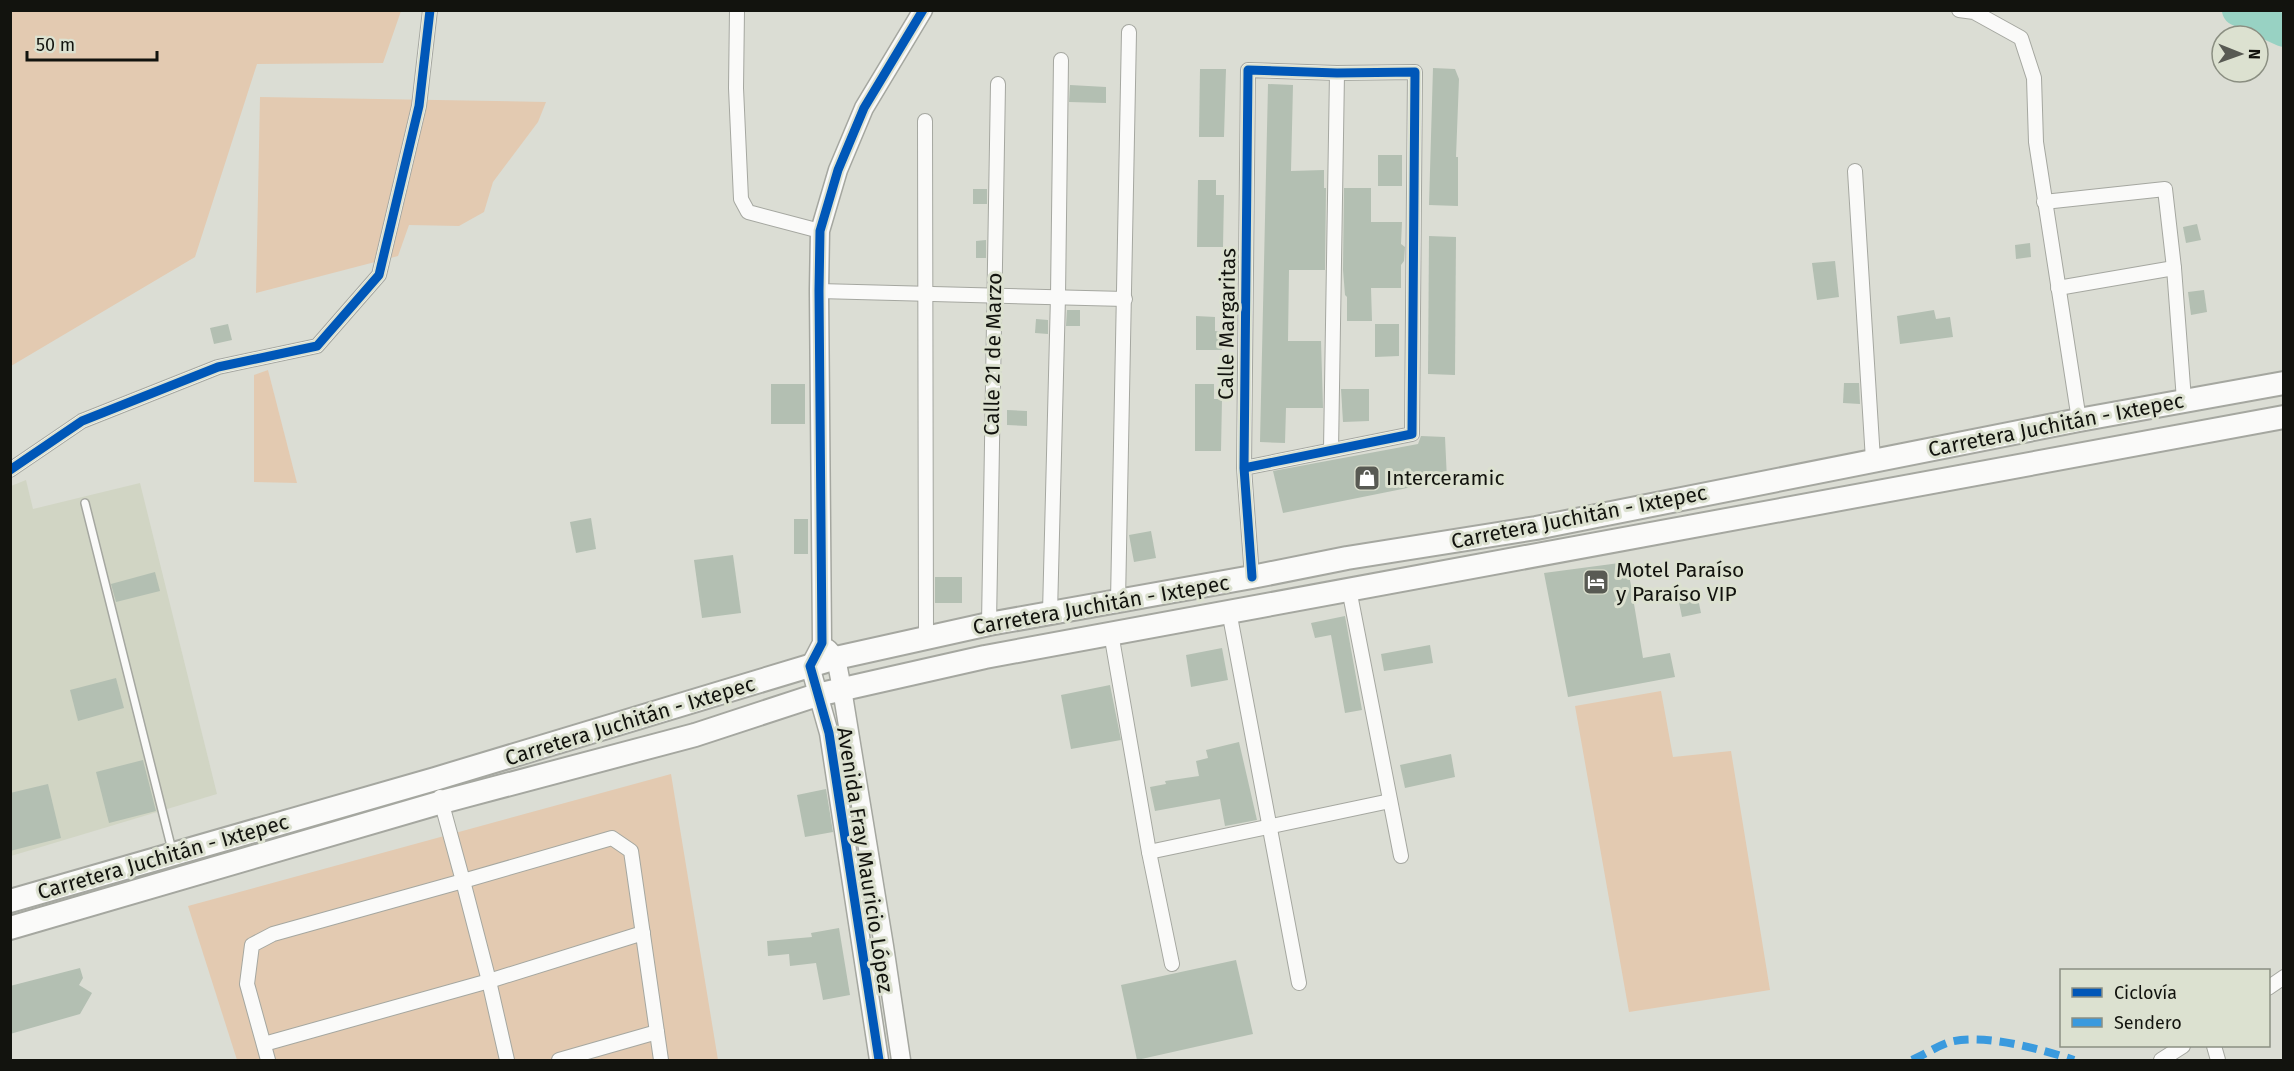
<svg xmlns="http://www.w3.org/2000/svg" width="2294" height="1071" font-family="'Fira Sans',sans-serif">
	<rect width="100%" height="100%" fill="#dbddd4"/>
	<path fill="#d1d5c4" d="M26 480 33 509 140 483 217 794 11 856V486Z"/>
	<g fill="#e3cab1">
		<path d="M10 11 11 10 401 11 383 63 257 64 195 257 11 366Z"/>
		<path d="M260 97 546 102 538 122 493 182 484 212 459 226 409 225 398 256 256 293Z"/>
		<path d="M268 370 297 483 254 482V375Z"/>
		<path d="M1661 691 1673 757 1731 751 1770 990 1629 1012 1575 706Z"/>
		<path d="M671 774 718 1060H237L188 906Z"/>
	</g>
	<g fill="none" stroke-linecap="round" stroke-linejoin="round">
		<path stroke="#98d2c3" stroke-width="32" d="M2238 10 2284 31"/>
	</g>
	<g fill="#b3bfb2">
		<path d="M1433 68 1455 69 1459 79 1456 157H1458V206L1429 205Z"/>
		<path d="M1200 69H1226L1224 137H1199Z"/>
		<path d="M1268 84 1293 85 1291 171 1324 170V188H1326L1325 270H1289L1288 341H1321L1323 408H1286L1285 443 1260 442Z"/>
		<path d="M1070 85 1106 87V103L1069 102Z"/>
		<rect x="1378" y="155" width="24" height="31"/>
		<path d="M1198 180H1216V195H1224L1223 247H1197Z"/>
		<path d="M1344 188H1371V222H1402L1401 244 1405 247 1404 261 1401 265V288H1371L1372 321H1347V297L1345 295 1343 270Z"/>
		<rect x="973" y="189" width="14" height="15"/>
		<path d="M2197 224 2201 240 2186 243 2183 227Z"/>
		<path d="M1429 236 1456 237 1455 375 1428 374Z"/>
		<path d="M986 240V258H976V241Z"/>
		<path d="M2030 243 2031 257 2016 259 2015 245Z"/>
		<path d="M1835 261 1839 297 1817 300 1812 263Z"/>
		<path d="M2204 290 2207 312 2191 315 2188 292Z"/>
		<path d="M1067 310H1080V326H1066Z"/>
		<path d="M1934 310 1936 319 1950 317 1953 337 1900 344 1897 316Z"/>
		<path d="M1196 316 1215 317V331L1222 332V350H1196Z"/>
		<path d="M1036 319 1048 320V334L1035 333Z"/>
		<path d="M228 324 232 340 214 344 210 328Z"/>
		<path d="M1375 324H1399V356L1375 357Z"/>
		<path d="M1844 383H1859L1860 404 1843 403Z"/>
		<rect x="771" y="384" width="34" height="40"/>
		<path d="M1195 384H1214V399H1222L1221 451H1195Z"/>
		<path d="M1341 389H1369V421L1343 422Z"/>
		<path d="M1007 410 1027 411V426L1007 425Z"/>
		<path d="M1421 436 1445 437 1447 480 1283 513 1273 471 1418 444Z"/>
		<path d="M591 518 596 549 576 553 570 522Z"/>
		<rect x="794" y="519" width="14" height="35"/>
		<path d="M1151 531 1156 558 1134 562 1129 535Z"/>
		<path d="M733 555 741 613 702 618 694 560Z"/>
		<path d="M1627 562 1643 658 1670 653 1675 677 1568 697 1544 573Z"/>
		<path d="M155 572 160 591 116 602 111 584Z"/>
		<rect x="935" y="577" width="27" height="26"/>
		<path d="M1696 589 1701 613 1682 617 1677 593Z"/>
		<path d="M1345 616 1362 710 1345 713 1331 635 1315 638 1311 623Z"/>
		<path d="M1430 645 1433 663 1384 671 1381 654Z"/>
		<path d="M1222 648 1228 680 1191 687 1186 655Z"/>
		<path d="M116 678 124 708 78 721 70 690Z"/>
		<path d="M1110 685 1121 740 1071 749 1061 695Z"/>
		<path d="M1239 742 1257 820 1225 826 1220 799 1155 811 1150 787 1166 784 1165 781 1199 776 1196 761 1208 758 1206 750Z"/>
		<path d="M1451 754 1455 777 1405 788 1400 765Z"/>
		<path d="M143 760 156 811 109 823 96 772Z"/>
		<path d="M48 784 61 838 10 851V793Z"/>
		<path d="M826 789 833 832 805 837 797 795Z"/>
		<path d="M839 928 850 995 823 1000 816 963 790 966 789 954 768 956 767 941 812 937 811 933Z"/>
		<path d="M1236 960 1253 1034 1137 1060 1121 985Z"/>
		<path d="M80 968 83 978 79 985 92 993 80 1014 10 1034V986Z"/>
	</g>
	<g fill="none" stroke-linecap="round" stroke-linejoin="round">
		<g stroke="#a5a7a0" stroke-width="10">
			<path id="service" d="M85 503 172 850"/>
		</g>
		<g stroke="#a5a7a0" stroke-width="16">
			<g id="minor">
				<path d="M737 10 736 88 741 199 748 212 820 231"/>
				<path d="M1959 10 1974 12 2021 38 2034 78 2036 142 2079 420"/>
				<path d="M925 121 926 638"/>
				<path d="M1855 171 1873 460"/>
				<path d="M2044 202 2165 189 2174 268 2184 400"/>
				<path d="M2058 288 2174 268"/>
				<path d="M819 291 1125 299"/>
				<path d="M1331 450 1337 73"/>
				<path d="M1244 468 1412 434 1415 72 1337 73 1248 70 1244 468 1252 577"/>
				<path d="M10 470 82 421 218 367 317 346 379 275 419 106 430 10"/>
				<path d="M1349 589 1401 856"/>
				<path d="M1118 601 1129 32"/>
				<path d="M1229 611 1299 983"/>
				<path d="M1050 613 1058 296 1061 60"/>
				<path d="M989 624 998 84"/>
				<path d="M1111 633 1149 852 1172 964"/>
				<path d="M440 797 463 881 612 838 631 851 661 1060"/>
				<path d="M1149 852 1390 801"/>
				<path d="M2268 988 2284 977"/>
				<path d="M264 1044 489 981 643 933"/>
				<path d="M2214 1046 2218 1060"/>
				<path d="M268 1060 247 984 252 945 273 934 463 881 489 981 507 1060"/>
				<path d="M559 1060 657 1032"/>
				<path d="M2161 1060 2183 1046"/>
			</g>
		</g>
		<g stroke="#a5a7a0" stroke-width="21">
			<g id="tertiary">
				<path d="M828 649 836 658 842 689 884 946 901 1060"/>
				<path d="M879 1060 829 733 810 666 822 643 819 291 820 231 838 170 864 108 923 10"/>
			</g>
		</g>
		<g stroke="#a5a7a0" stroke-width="26">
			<g id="primary">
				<path d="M10 901 435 779 836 658 989 624 1252 577 1347 558 1536 528 2079 420 2284 383"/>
				<path d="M10 928 442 802 695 735 817 695 985 657 2284 417"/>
			</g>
		</g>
		<use href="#service" stroke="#fafaf9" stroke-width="7"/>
		<use href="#minor" stroke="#fafaf9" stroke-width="14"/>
		<use href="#tertiary" stroke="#fafaf9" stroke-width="18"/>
		<use href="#primary" stroke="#fafaf9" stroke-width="22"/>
		<path stroke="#3a9ade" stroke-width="8" stroke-dasharray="15 8" stroke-linecap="butt" d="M1912 1060C1924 1055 1937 1046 1950 1042 1983 1033 2041 1049 2074 1060"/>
		<g stroke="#dce1d0" stroke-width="13">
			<g id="cycleway">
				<path d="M1244 468 1412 434 1415 72 1337 73 1248 70 1244 468 1252 577"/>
				<path d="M10 470 82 421 218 367 317 346 379 275 419 106 430 10"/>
				<path d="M879 1060 829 733 810 666 822 643 819 291 820 231 838 170 864 108 923 10"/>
			</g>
		</g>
		<use href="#cycleway" stroke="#0057b8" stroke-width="9"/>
	</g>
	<defs>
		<g id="shop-square" transform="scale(1.35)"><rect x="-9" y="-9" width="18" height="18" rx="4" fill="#585a53" stroke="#dce1d0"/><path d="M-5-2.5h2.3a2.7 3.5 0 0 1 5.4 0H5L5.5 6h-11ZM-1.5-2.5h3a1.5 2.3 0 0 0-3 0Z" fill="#fff"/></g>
		<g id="hotel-square" transform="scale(1.35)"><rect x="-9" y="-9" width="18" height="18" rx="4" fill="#585a53" stroke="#dce1d0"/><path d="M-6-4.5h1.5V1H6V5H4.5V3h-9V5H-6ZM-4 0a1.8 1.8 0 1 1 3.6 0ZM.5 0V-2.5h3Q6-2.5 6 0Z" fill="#fff"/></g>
	</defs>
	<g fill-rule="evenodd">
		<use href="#shop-square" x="1367" y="478"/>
		<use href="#hotel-square" x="1596" y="582"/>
	</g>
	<g text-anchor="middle" stroke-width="6" stroke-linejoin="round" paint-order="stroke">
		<g font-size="21" fill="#12130e" stroke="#dce1d0">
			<text transform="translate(1227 324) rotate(-89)" y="7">Calle Margaritas</text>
			<text transform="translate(993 354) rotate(-89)" y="7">Calle 21 de Marzo</text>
			<text transform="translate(2056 425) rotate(-11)" y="7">Carretera Juchitán - Ixtepec</text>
			<text transform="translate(1579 517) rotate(-11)" y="7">Carretera Juchitán - Ixtepec</text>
			<text transform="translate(1101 605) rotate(-10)" y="7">Carretera Juchitán - Ixtepec</text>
			<text transform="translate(630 721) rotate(-17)" y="7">Carretera Juchitán - Ixtepec</text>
			<text transform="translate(163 857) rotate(-16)" y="7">Carretera Juchitán - Ixtepec</text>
			<text transform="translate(865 860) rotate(81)" y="7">Avenida Fray Mauricio López</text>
		</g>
		<g font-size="21" fill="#12130e" stroke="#dce1d0" text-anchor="start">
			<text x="1386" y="485">Interceramic</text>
			<text x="1616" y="577">Motel Paraíso<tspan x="1616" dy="24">y Paraíso VIP</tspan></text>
		</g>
	</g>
	<rect width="2294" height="1071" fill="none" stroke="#12130e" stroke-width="24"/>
	<rect x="2060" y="969" width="210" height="78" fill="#dce1d0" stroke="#8b8f82" stroke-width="1.5"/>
	<rect x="2072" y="988" width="30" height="9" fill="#0057b8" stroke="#8b8f82" stroke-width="1.5"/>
	<text x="2114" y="999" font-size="18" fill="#12130e">Ciclovía</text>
	<rect x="2072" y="1018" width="30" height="9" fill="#3a9ade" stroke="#8b8f82" stroke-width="1.5"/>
	<text x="2114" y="1029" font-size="18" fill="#12130e">Sendero</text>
	<g transform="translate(2240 54) rotate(91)"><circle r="28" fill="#dce1d0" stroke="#8b8f82" stroke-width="1.5"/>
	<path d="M0-4.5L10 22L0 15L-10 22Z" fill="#585a53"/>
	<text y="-9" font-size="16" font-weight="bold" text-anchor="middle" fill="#12130e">N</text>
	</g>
	<path d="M27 51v9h130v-9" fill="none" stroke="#12130e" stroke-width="3"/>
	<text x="36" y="51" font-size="18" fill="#12130e" stroke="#dce1d0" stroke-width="4.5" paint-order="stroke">50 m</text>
</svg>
